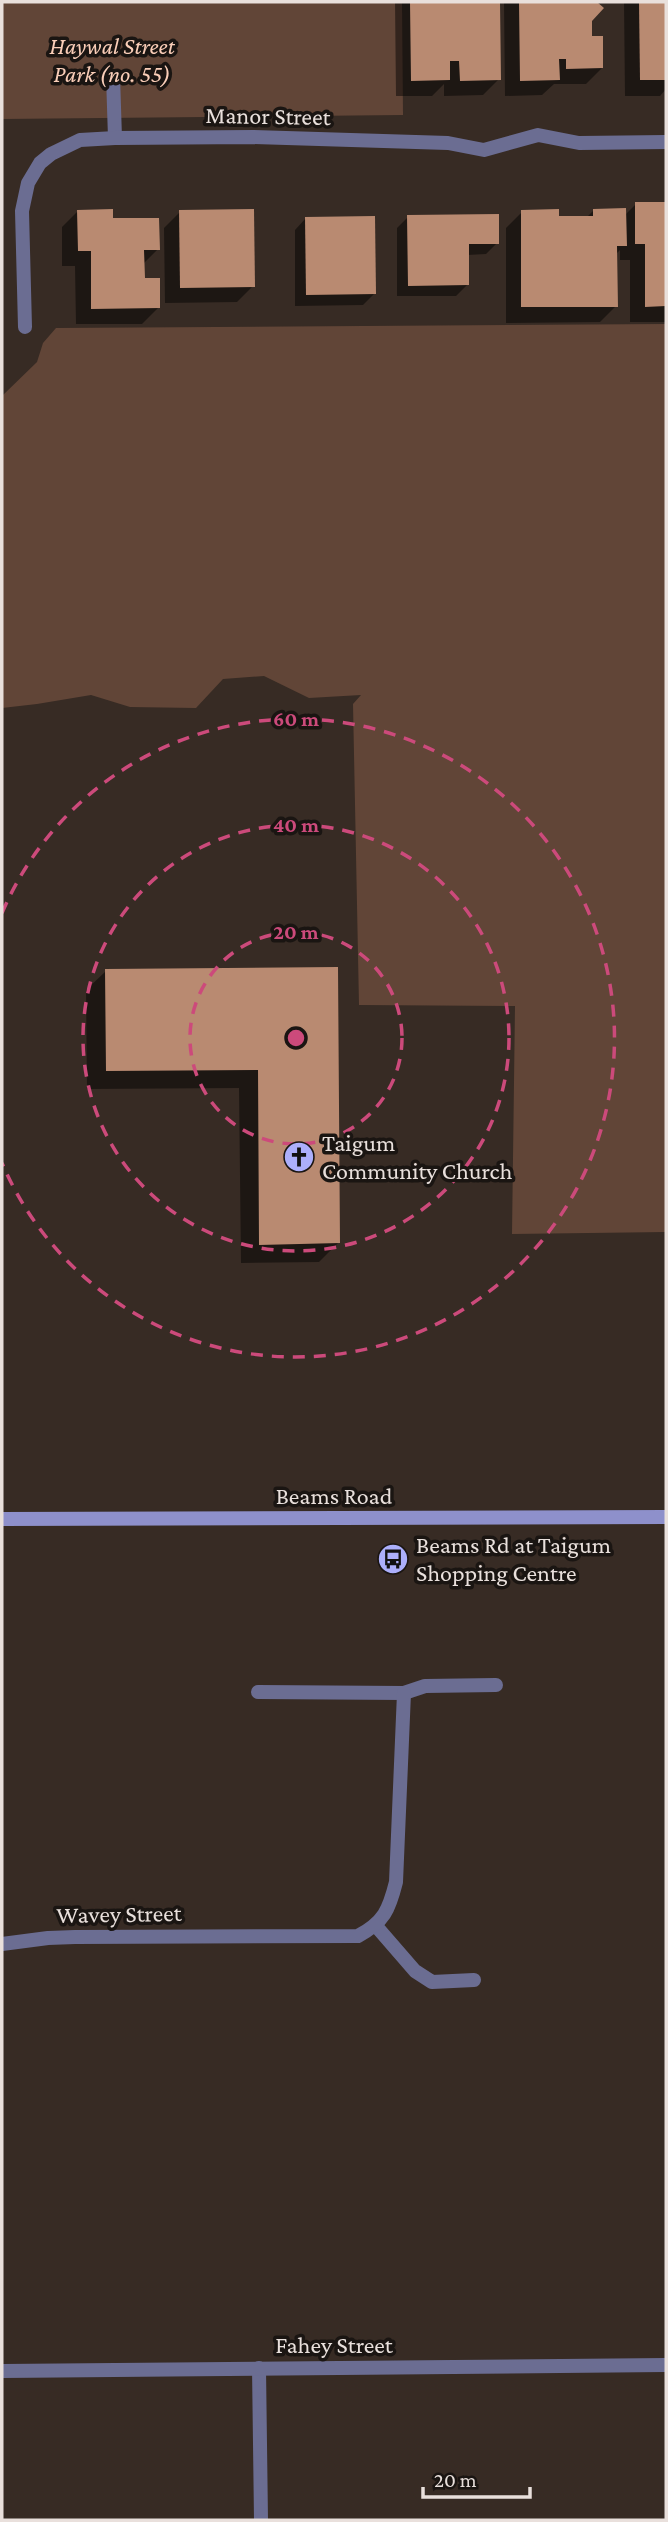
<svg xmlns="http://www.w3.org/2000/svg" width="668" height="2522" font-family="'Crimson Pro',serif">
	<rect width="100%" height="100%" fill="#372b24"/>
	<g fill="#614537">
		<path d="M2 2H402L403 115 2 119Z"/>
		<path d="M666 324V1232L512 1234 515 1006 359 1005 353 704 361 695 309 698 264 676 223 679 196 708 130 707 91 695 37 704 2 708V396L37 362 43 343 56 328Z"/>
	</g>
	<g fill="#0007">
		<path d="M395 2H498L499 79 483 95 444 96V84L432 96H396Z"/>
		<path d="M504 2H595L602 8 590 21V38L602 68 586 84H554L542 95 505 96Z"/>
		<path d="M624 2H666V89L660 96H625Z"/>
		<path d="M636 204H666V322H630V260H620V250L615 255 616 306 600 322 506 323V228L522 212 557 218H586L594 210 625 215Z"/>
		<path d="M78 211 111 220 158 249 143 264V280L158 308 142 324H76L75 266H62V227Z"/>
		<path d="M180 212 253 286 237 302 165 303 164 228Z"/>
		<path d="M408 217 497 243 486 254 467 255 468 284 456 296H397V228Z"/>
		<path d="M306 218 375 293 363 305 295 306V230Z"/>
		<path d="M336 969 338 1243 319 1262 241 1263 239 1088 87 1089 86 990 106 971Z"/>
	</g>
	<g fill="#b98a71">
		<path d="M410 2H500L501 80 460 81 459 61H450V80L411 81Z"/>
		<path d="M519 2H597L604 8 592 21V36H603V68L566 69V59H559L560 80 520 81Z"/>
		<path d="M639 2H666V80H640Z"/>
		<path d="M635 202H666V306L645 307V244H635Z"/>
		<path d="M626 208 627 246H617L618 307H521V210L559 209V216H593V209Z"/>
		<path d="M113 209V218H159L160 250H144L145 278H160V308L91 309V251H78L77 210Z"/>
		<path d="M254 209 255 287 180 288 179 210Z"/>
		<path d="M499 214V244H469V285L408 286 407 215Z"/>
		<path d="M375 216 376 294 306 295 305 217Z"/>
		<path d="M338 967 340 1243 259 1245 258 1070 106 1071 105 969Z"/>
	</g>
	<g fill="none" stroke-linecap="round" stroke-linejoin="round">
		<path stroke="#6b6d92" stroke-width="14" d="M113 76 115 138"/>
		<g stroke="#6b6d92" stroke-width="14">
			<path d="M25 327 22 211 28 183 40 163 51 154 80 140 115 138 252 137 448 143 484 150 538 135 579 143 666 142"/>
			<path d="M258 1692 404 1693 425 1686 496 1685"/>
			<path d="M376 1926 415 1971 432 1982 474 1980"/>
			<path d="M2 1944 48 1938 75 1937 358 1936C384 1922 389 1910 396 1882L404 1693"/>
			<path d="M259 2368 261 2520"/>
			<path d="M2 2371 666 2365"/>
		</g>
		<path stroke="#8e90cb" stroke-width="14" d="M2 1519 666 1517"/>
	</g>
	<g fill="none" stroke="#cc4a7b" stroke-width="3.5" stroke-dasharray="12 9">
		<circle cx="296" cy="1038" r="106"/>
		<circle cx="296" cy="1038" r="213"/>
		<path d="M2 913A319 319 0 1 1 2 1163"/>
	</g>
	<defs>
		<g id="church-disc" transform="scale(1.575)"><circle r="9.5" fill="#acaffb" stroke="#1a1512"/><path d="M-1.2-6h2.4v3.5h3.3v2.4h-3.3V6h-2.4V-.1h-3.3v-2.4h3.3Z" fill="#111"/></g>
		<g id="bus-disc" transform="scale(1.575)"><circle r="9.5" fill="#acaffb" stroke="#1a1512"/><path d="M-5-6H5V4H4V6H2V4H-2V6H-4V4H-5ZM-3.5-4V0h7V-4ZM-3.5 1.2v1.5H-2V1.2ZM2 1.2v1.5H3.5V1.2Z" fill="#111"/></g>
	</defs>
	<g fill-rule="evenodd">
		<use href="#church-disc" x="299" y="1157"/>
		<use href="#bus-disc" x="393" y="1559"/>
	</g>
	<g text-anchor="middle" stroke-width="7" stroke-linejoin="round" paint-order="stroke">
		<g font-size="24" font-style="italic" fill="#faceb8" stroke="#1a1512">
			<text x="112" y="54">Haywal Street<tspan x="112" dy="28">Park (no. 55)</tspan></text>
		</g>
		<g font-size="24" fill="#e9e0dc" stroke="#1a1512">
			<text transform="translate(268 116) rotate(1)" y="8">Manor Street</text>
			<text x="334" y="1504">Beams Road</text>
			<text transform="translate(119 1914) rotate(-1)" y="8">Wavey Street</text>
			<text x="334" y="2353">Fahey Street</text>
		</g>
		<g font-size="24" fill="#e9e0dc" stroke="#1a1512" text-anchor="start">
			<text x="322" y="1151">Taigum<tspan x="322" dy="28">Community Church</tspan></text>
			<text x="416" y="1553">Beams Rd at Taigum<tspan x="416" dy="28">Shopping Centre</tspan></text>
		</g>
	</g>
	<circle cx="296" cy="1038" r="10" fill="#cc4a7b" stroke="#1a1512" stroke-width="3.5"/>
	<g font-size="21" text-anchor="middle" font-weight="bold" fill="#cc4a7b" stroke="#1a1512" stroke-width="7" stroke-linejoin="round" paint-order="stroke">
		<text x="296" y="726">60 m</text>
		<text x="296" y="832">40 m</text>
		<text x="296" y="939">20 m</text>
	</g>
	<rect width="668" height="2522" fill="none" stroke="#e9e0dc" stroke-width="7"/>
	<path d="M423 2487v10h107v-10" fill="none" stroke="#e9e0dc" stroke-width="3.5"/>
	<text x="434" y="2487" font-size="21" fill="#e9e0dc" stroke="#1a1512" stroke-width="5" paint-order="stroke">20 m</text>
</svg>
